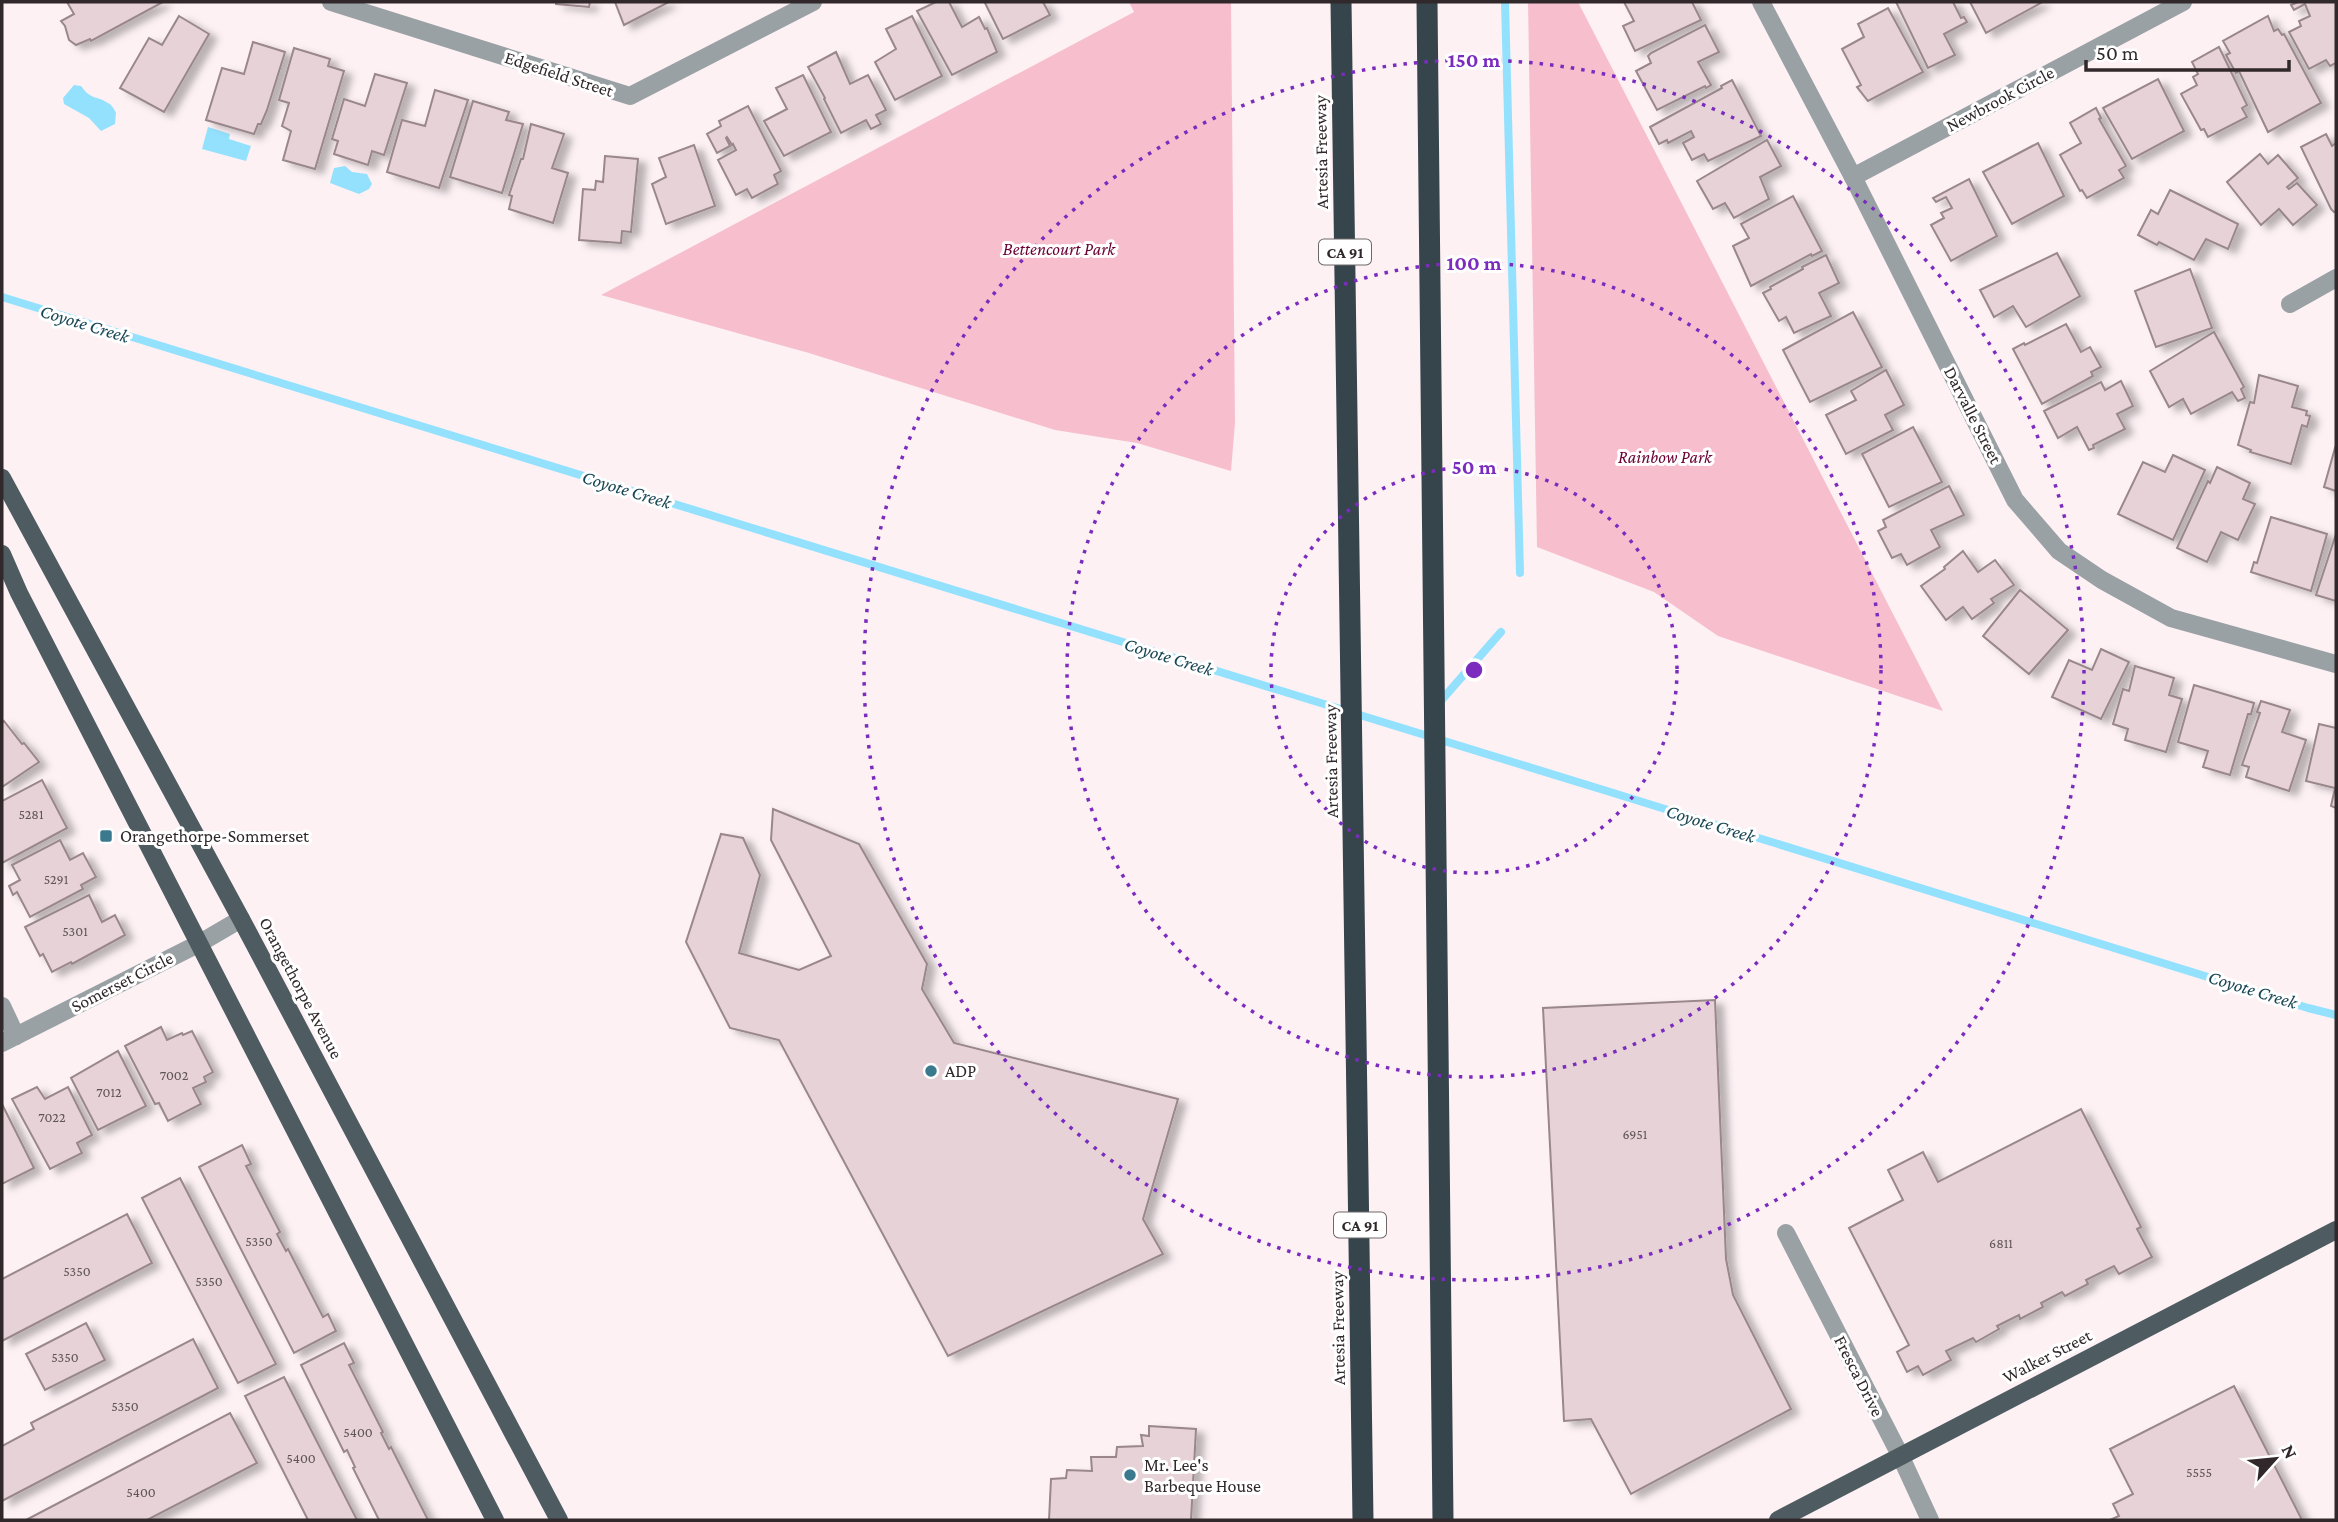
<svg xmlns="http://www.w3.org/2000/svg" width="2338" height="1522" font-family="'Crimson Pro',serif">
	<defs>
		<filter id="shadow"><feDropShadow dx="8" dy="4.5" stdDeviation="3.5" flood-color="#0004"/></filter>
	</defs>
	<rect width="100%" height="100%" fill="#fdf1f4"/>
	<g fill="#f7bfce">
		<path d="M1129 2H1231L1235 423 1231 471 1137 443 1055 430 809 353 601 295 1134 12Z"/>
		<path d="M1528 2H1578L1943 711 1718 636 1654 592 1537 547Z"/>
	</g>
	<g fill="#94e1fe">
		<path d="M74 85 81 86C92 101 96 95 108 103 112 105 114 109 116 113L115 124 101 131 89 118 64 104 63 98Z"/>
		<path d="M208 127 230 134 229 139 251 146 246 161 202 149Z"/>
		<path d="M345 166 352 172 367 174 372 184 369 189 359 194 330 183 334 168Z"/>
	</g>
	<g fill="none" stroke-linecap="round" stroke-linejoin="round">
		<g stroke="#94e1fe" stroke-width="8">
			<path d="M1505 2 1520 573"/>
			<path d="M2 297C771 535 1540 769 2308 1008L2336 1015"/>
			<path d="M1439 703 1501 632"/>
		</g>
	</g>
	<g fill="#e7d3d7" stroke="#99878b" stroke-width="2" filter="url(#shadow)">
		<path d="M67 2H163L91 41 90 39 76 45 69 40 65 26 61 21 74 14Z"/>
		<path d="M556 2H590L589 7 556 4Z"/>
		<path d="M615 2H669L624 25Z"/>
		<path d="M936 2H949L962 27 979 17 985 29 987 28 997 52 952 75 917 11Z"/>
		<path d="M987 2H1043L1050 15 1003 39 985 3Z"/>
		<path d="M1624 2H1692L1701 20 1635 51 1623 26 1634 21Z"/>
		<path d="M1896 2H1953L1961 18 1964 17 1967 22 1944 34 1955 55 1928 68Z"/>
		<path d="M1970 2H2041V3L1986 33Z"/>
		<path d="M2298 2H2336V63L2330 66 2326 60 2309 69 2289 32 2301 26 2299 21 2310 16 2305 4 2294 10 2291 5Z"/>
		<path d="M1888 8 1923 72 1868 101 1857 87 1861 85 1842 49 1864 37 1858 24Z"/>
		<path d="M179 16 209 34 164 112 120 88 149 38 162 45Z"/>
		<path d="M912 16 942 76 895 100 875 62 896 49 886 29Z"/>
		<path d="M2268 16 2274 31 2278 29 2282 35 2284 34 2321 103 2268 132 2239 71 2236 73 2226 55 2230 53 2223 41Z"/>
		<path d="M1705 25 1719 52 1698 62 1711 85 1706 88 1705 86 1657 110 1636 71 1651 63 1648 56 1651 53Z"/>
		<path d="M253 42 285 52 267 110 261 124H258L254 134 206 120 222 68 244 74Z"/>
		<path d="M2219 47 2247 105 2242 108 2247 117 2208 137 2204 129 2201 130 2181 94 2197 85 2193 77 2198 74 2192 62Z"/>
		<path d="M294 48 330 59 328 66 344 71 315 169 283 160 291 131 282 126 289 103 279 100Z"/>
		<path d="M836 52 850 84 868 75 886 110 876 115 881 124 871 129 866 120 841 133 824 99 825 98 808 67Z"/>
		<path d="M375 74 407 83 384 155 372 151 368 165 334 154 338 141 332 139 344 99 365 106Z"/>
		<path d="M803 75 831 132 784 156 764 121 787 109 776 88Z"/>
		<path d="M2158 79 2184 131 2132 159 2103 108Z"/>
		<path d="M1732 80 1761 136 1708 161 1704 154 1692 160 1683 143 1694 137 1691 131 1668 143 1667 140 1659 144 1650 127 1722 88 1721 86Z"/>
		<path d="M435 90 468 100 439 188 387 172 402 120 425 126Z"/>
		<path d="M473 101 509 112 506 120 523 124 502 193 450 177Z"/>
		<path d="M748 106 781 171 774 175 778 184 752 198 747 189 736 195 718 160 736 150 733 144 732 145 727 137 726 138 730 146 717 153 707 134 721 126 719 121Z"/>
		<path d="M2096 108 2101 118 2099 119 2126 166 2119 170 2124 178 2087 198 2082 190 2080 191 2060 155 2081 143 2070 123Z"/>
		<path d="M531 124 564 134 552 168 568 173 553 223 509 209 512 196 509 195 521 159H523Z"/>
		<path d="M2326 134 2332 146 2336 143V211L2334 212 2331 209 2301 147Z"/>
		<path d="M1767 140 1781 166 1760 177 1769 199 1734 218 1725 203 1713 209 1697 181Z"/>
		<path d="M2038 143 2064 196 2012 224 1983 172Z"/>
		<path d="M694 145 715 206 666 224 652 184 666 177 659 158Z"/>
		<path d="M2260 154 2268 164 2278 155 2298 178 2287 187 2289 189 2297 183 2317 205 2293 225 2279 209 2261 225 2227 182Z"/>
		<path d="M605 156 638 159 631 232 622 231 621 243 579 240 583 189 595 190 596 181 603 182Z"/>
		<path d="M1969 179 1997 236 1951 261 1931 225 1944 218 1941 213 1952 208 1946 197 1936 202 1933 198Z"/>
		<path d="M2170 190 2238 224 2228 249 2206 239 2194 260 2159 242 2157 245 2138 235 2151 210 2158 214Z"/>
		<path d="M1793 196 1822 251 1812 256 1811 254 1751 286 1733 246 1749 238 1741 224Z"/>
		<path d="M2057 253 2080 296 2026 327 2013 306 1994 317 1980 290Z"/>
		<path d="M1826 255 1839 283 1819 293 1831 316 1794 333 1786 317 1779 321 1763 293 1771 289 1770 287 1803 269 1802 267Z"/>
		<path d="M2190 269 2212 328 2156 347 2135 291Z"/>
		<path d="M1853 312 1882 367 1810 402 1783 350Z"/>
		<path d="M2066 324 2081 352 2090 347 2101 367 2091 372 2093 376 2042 404 2013 349 2024 343 2025 345Z"/>
		<path d="M2214 332 2244 387 2241 389 2245 398 2238 401 2232 392 2191 414 2183 399 2169 407 2150 371Z"/>
		<path d="M1886 370 1904 405 1885 415 1893 430 1846 454 1826 415 1856 400 1851 391Z"/>
		<path d="M2259 375 2298 386 2292 407 2307 411 2306 415 2310 416 2307 427 2302 425 2291 464 2250 452 2251 450 2238 445 2250 402 2254 403Z"/>
		<path d="M2121 381 2133 406 2117 414 2125 429 2093 445 2094 448 2089 450 2077 427 2058 438 2044 411 2101 382 2105 390Z"/>
		<path d="M1913 427 1942 482 1889 507 1862 454Z"/>
		<path d="M2335 448 2336 449V491L2324 487Z"/>
		<path d="M2173 455 2205 470 2173 540 2118 514 2143 462 2165 472Z"/>
		<path d="M2217 467 2250 483 2243 499 2255 504 2238 540 2221 532 2207 562 2177 548 2208 481 2210 483Z"/>
		<path d="M1949 486 1964 515 1931 530 1940 547 1907 565 1901 554 1892 558 1878 531 1886 527 1883 520Z"/>
		<path d="M2271 517 2327 534 2311 591 2251 572 2254 562 2257 563Z"/>
		<path d="M2336 534V601L2316 595Z"/>
		<path d="M1963 551 1978 572 1995 560 2014 585 1991 599 1994 603 1972 619 1963 607 1946 620 1921 586 1945 569 1944 567Z"/>
		<path d="M2020 590 2068 630 2029 674 1983 636Z"/>
		<path d="M2101 649 2129 662 2101 719 2052 697 2069 660 2092 670Z"/>
		<path d="M2135 666 2174 678 2169 695 2182 699 2166 752 2125 740 2128 729 2113 724 2123 689 2129 691Z"/>
		<path d="M2194 685 2254 703 2251 714H2248L2230 775 2203 767 2208 751 2178 742Z"/>
		<path d="M2261 701 2290 710 2282 732 2306 740 2289 791 2246 777 2249 767 2242 765 2260 713 2257 712Z"/>
		<path d="M4 721 22 744 24 743 39 762 2 787V723Z"/>
		<path d="M2319 724 2336 728V808L2331 806 2335 788 2306 781Z"/>
		<path d="M42 780 67 828 2 863V801Z"/>
		<path d="M773 809 859 844 927 964 922 989 954 1043 1178 1099 1143 1219 1163 1254 948 1356 779 1040 730 1028 686 942 721 834 743 838 760 875 739 953 799 970 831 956 771 840Z"/>
		<path d="M60 840 70 860 83 853 96 877 81 885 83 889 30 917 17 892 13 895 9 886 20 880 12 865Z"/>
		<path d="M89 895 102 922 115 915 125 935 72 964 71 962 52 972 43 954 40 956 25 927Z"/>
		<path d="M1715 1000 1726 1259 1733 1295 1791 1409 1631 1494 1591 1419 1564 1421 1543 1008Z"/>
		<path d="M161 1027 167 1040 182 1033 183 1035 192 1031 213 1072 204 1077 206 1082 193 1088 201 1104 168 1121 159 1103 155 1104 125 1046Z"/>
		<path d="M118 1051 146 1106 98 1130 71 1078Z"/>
		<path d="M37 1087 45 1099 68 1087 92 1135 77 1143 82 1153 50 1169 12 1099Z"/>
		<path d="M2 1104 34 1168 2 1184Z"/>
		<path d="M2081 1109 2141 1227 2137 1229 2152 1257 2119 1274 2114 1266 2086 1280 2088 1284 2065 1296 2062 1292 2041 1303 2043 1307 2020 1319 2019 1315 1997 1326 1999 1329 1976 1342 1973 1338 1946 1351 1951 1360 1923 1375 1918 1366 1907 1372 1897 1352 1909 1345 1849 1228 1903 1200 1888 1170 1923 1152 1938 1182Z"/>
		<path d="M242 1145 251 1164 246 1166 280 1232 277 1234 286 1251 288 1249 323 1317 328 1314 336 1331 294 1353 199 1167Z"/>
		<path d="M180 1178 276 1364 238 1383 142 1198Z"/>
		<path d="M127 1214 152 1263 2 1341V1279Z"/>
		<path d="M86 1323 105 1360 45 1390 26 1354Z"/>
		<path d="M193 1339 218 1388 2 1501V1446L34 1429 31 1423Z"/>
		<path d="M344 1343 354 1363 349 1365 383 1432 381 1433 389 1449 391 1447 428 1520H379L353 1468 355 1467 347 1450 344 1452 301 1365Z"/>
		<path d="M284 1377 357 1520H308L245 1396Z"/>
		<path d="M2234 1386 2302 1520H2110L2119 1516 2113 1504 2133 1494 2110 1449Z"/>
		<path d="M230 1413 257 1463 147 1520H26Z"/>
		<path d="M1149 1426 1196 1429 1191 1520H1049L1051 1479 1066 1478 1067 1470 1092 1471 1091 1457H1116L1117 1447 1143 1446 1141 1435 1149 1436Z"/>
	</g>
	<g fill="none" stroke-linecap="round" stroke-linejoin="round">
		<g stroke="#99a1a4" stroke-width="18">
			<path d="M331 2 630 96 813 2"/>
			<path d="M1761 2 1853 177 2015 500 2059 551 2102 580 2171 618 2336 664"/>
			<path d="M1853 177 2183 2"/>
			<path d="M2290 304 2336 278"/>
			<path d="M2 1006 16 1036"/>
			<path d="M2 1043 200 943 241 919"/>
			<path d="M1786 1233 1900 1455 1930 1520"/>
		</g>
		<g stroke="#4e5c62" stroke-width="18">
			<path d="M2 478 241 919 559 1520"/>
			<path d="M2 554 19 593 495 1520"/>
			<path d="M1778 1520 2336 1230"/>
		</g>
		<g stroke="#35454b" stroke-width="21">
			<path d="M1341 2 1363 1520"/>
			<path d="M1427 2 1443 1520"/>
		</g>
	</g>
	<g fill="none" stroke="#7b2cbf" stroke-width="3.5" stroke-dasharray="3.5 7">
		<circle cx="1474" cy="670" r="203"/>
		<circle cx="1474" cy="670" r="407"/>
		<circle cx="1474" cy="670" r="610"/>
	</g>
	<g fill="#3b798f" stroke="#fff" stroke-width="2.5">
		<rect x="99" y="829" width="14" height="14" rx="3.5"/>
		<circle cx="931" cy="1071" r="7"/>
		<circle cx="1130" cy="1475" r="7"/>
	</g>
	<g text-anchor="middle" stroke-width="6" stroke-linejoin="round" paint-order="stroke">
		<g font-size="14" fill="#5e5355">
			<text x="31" y="819">5281</text>
			<text x="56" y="884">5291</text>
			<text x="75" y="936">5301</text>
			<text x="174" y="1080">7002</text>
			<text x="109" y="1097">7012</text>
			<text x="52" y="1122">7022</text>
			<text x="1635" y="1139">6951</text>
			<text x="259" y="1246">5350</text>
			<text x="2001" y="1248">6811</text>
			<text x="77" y="1276">5350</text>
			<text x="209" y="1286">5350</text>
			<text x="65" y="1362">5350</text>
			<text x="125" y="1411">5350</text>
			<text x="358" y="1437">5400</text>
			<text x="301" y="1463">5400</text>
			<text x="2199" y="1477">5555</text>
			<text x="141" y="1497">5400</text>
		</g>
		<g fill="#fff" stroke="#6e686a" stroke-width="2">
			<rect x="1319" y="239.5" width="52" height="25" rx="5"/>
			<rect x="1334" y="1212.5" width="52" height="25" rx="5"/>
		</g>
		<g font-size="16" font-weight="bold" fill="#30282a">
			<text x="1345" y="258">CA 91</text>
			<text x="1360" y="1231">CA 91</text>
		</g>
		<g font-size="18" fill="#30282a" stroke="#fff">
			<text transform="translate(559 74) rotate(18)" y="6">Edgefield Street</text>
			<text transform="translate(2000 99) rotate(-28)" y="6">Newbrook Circle</text>
			<text transform="translate(1321 152) rotate(-91)" y="6">Artesia Freeway</text>
			<text transform="translate(1973 415) rotate(63)" y="6">Darvalle Street</text>
			<text transform="translate(1331 761) rotate(-91)" y="6">Artesia Freeway</text>
			<text transform="translate(122 982) rotate(-27)" y="6">Somerset Circle</text>
			<text transform="translate(301 988) rotate(62)" y="6">Orangethorpe Avenue</text>
			<text transform="translate(1338 1328) rotate(-91)" y="6">Artesia Freeway</text>
			<text transform="translate(2047 1356) rotate(-27)" y="6">Walker Street</text>
			<text transform="translate(1859 1376) rotate(63)" y="6">Fresca Drive</text>
		</g>
		<g font-size="18" font-style="italic" fill="#6a0033" stroke="#fff">
			<text x="1059" y="255">Bettencourt Park</text>
			<text x="1665" y="463">Rainbow Park</text>
		</g>
		<g font-size="18" fill="#30282a" stroke="#fff" text-anchor="start">
			<text x="120" y="842">Orangethorpe-Sommerset</text>
			<text x="945" y="1077">ADP</text>
			<text x="1144" y="1471">Mr. Lee's<tspan x="1144" dy="21">Barbeque House</tspan></text>
		</g>
		<g font-size="19" font-style="italic" fill="#184655" stroke="#fff">
			<text transform="translate(85 323) rotate(17)" y="7">Coyote Creek</text>
			<text transform="translate(627 489) rotate(17)" y="7">Coyote Creek</text>
			<text transform="translate(1169 656) rotate(17)" y="7">Coyote Creek</text>
			<text transform="translate(1711 823) rotate(17)" y="7">Coyote Creek</text>
			<text transform="translate(2253 989) rotate(17)" y="7">Coyote Creek</text>
		</g>
	</g>
	<circle cx="1474" cy="670" r="10" fill="#7b2cbf" stroke="#fff" stroke-width="3.5"/>
	<g font-size="21" text-anchor="middle" font-weight="bold" fill="#7b2cbf" stroke="#fff" stroke-width="6" stroke-linejoin="round" paint-order="stroke">
		<text x="1474" y="67">150 m</text>
		<text x="1474" y="270">100 m</text>
		<text x="1474" y="474">50 m</text>
	</g>
	<rect width="2338" height="1522" fill="none" stroke="#30282a" stroke-width="7"/>
	<g transform="translate(2275 1459) rotate(63)" stroke="#ffffff" stroke-width="5" paint-order="stroke">
	<path d="M0-5L12 26L0 18L-12 26Z" fill="#30282a"/>
	<text y="-10" font-size="19" font-weight="bold" text-anchor="middle" fill="#30282a">N</text>
	</g>
	<path d="M2086 60v10h203v-10" fill="none" stroke="#30282a" stroke-width="3.5"/>
	<text x="2096" y="60" font-size="21" fill="#30282a" stroke="#ffffff" stroke-width="5" paint-order="stroke">50 m</text>
</svg>
